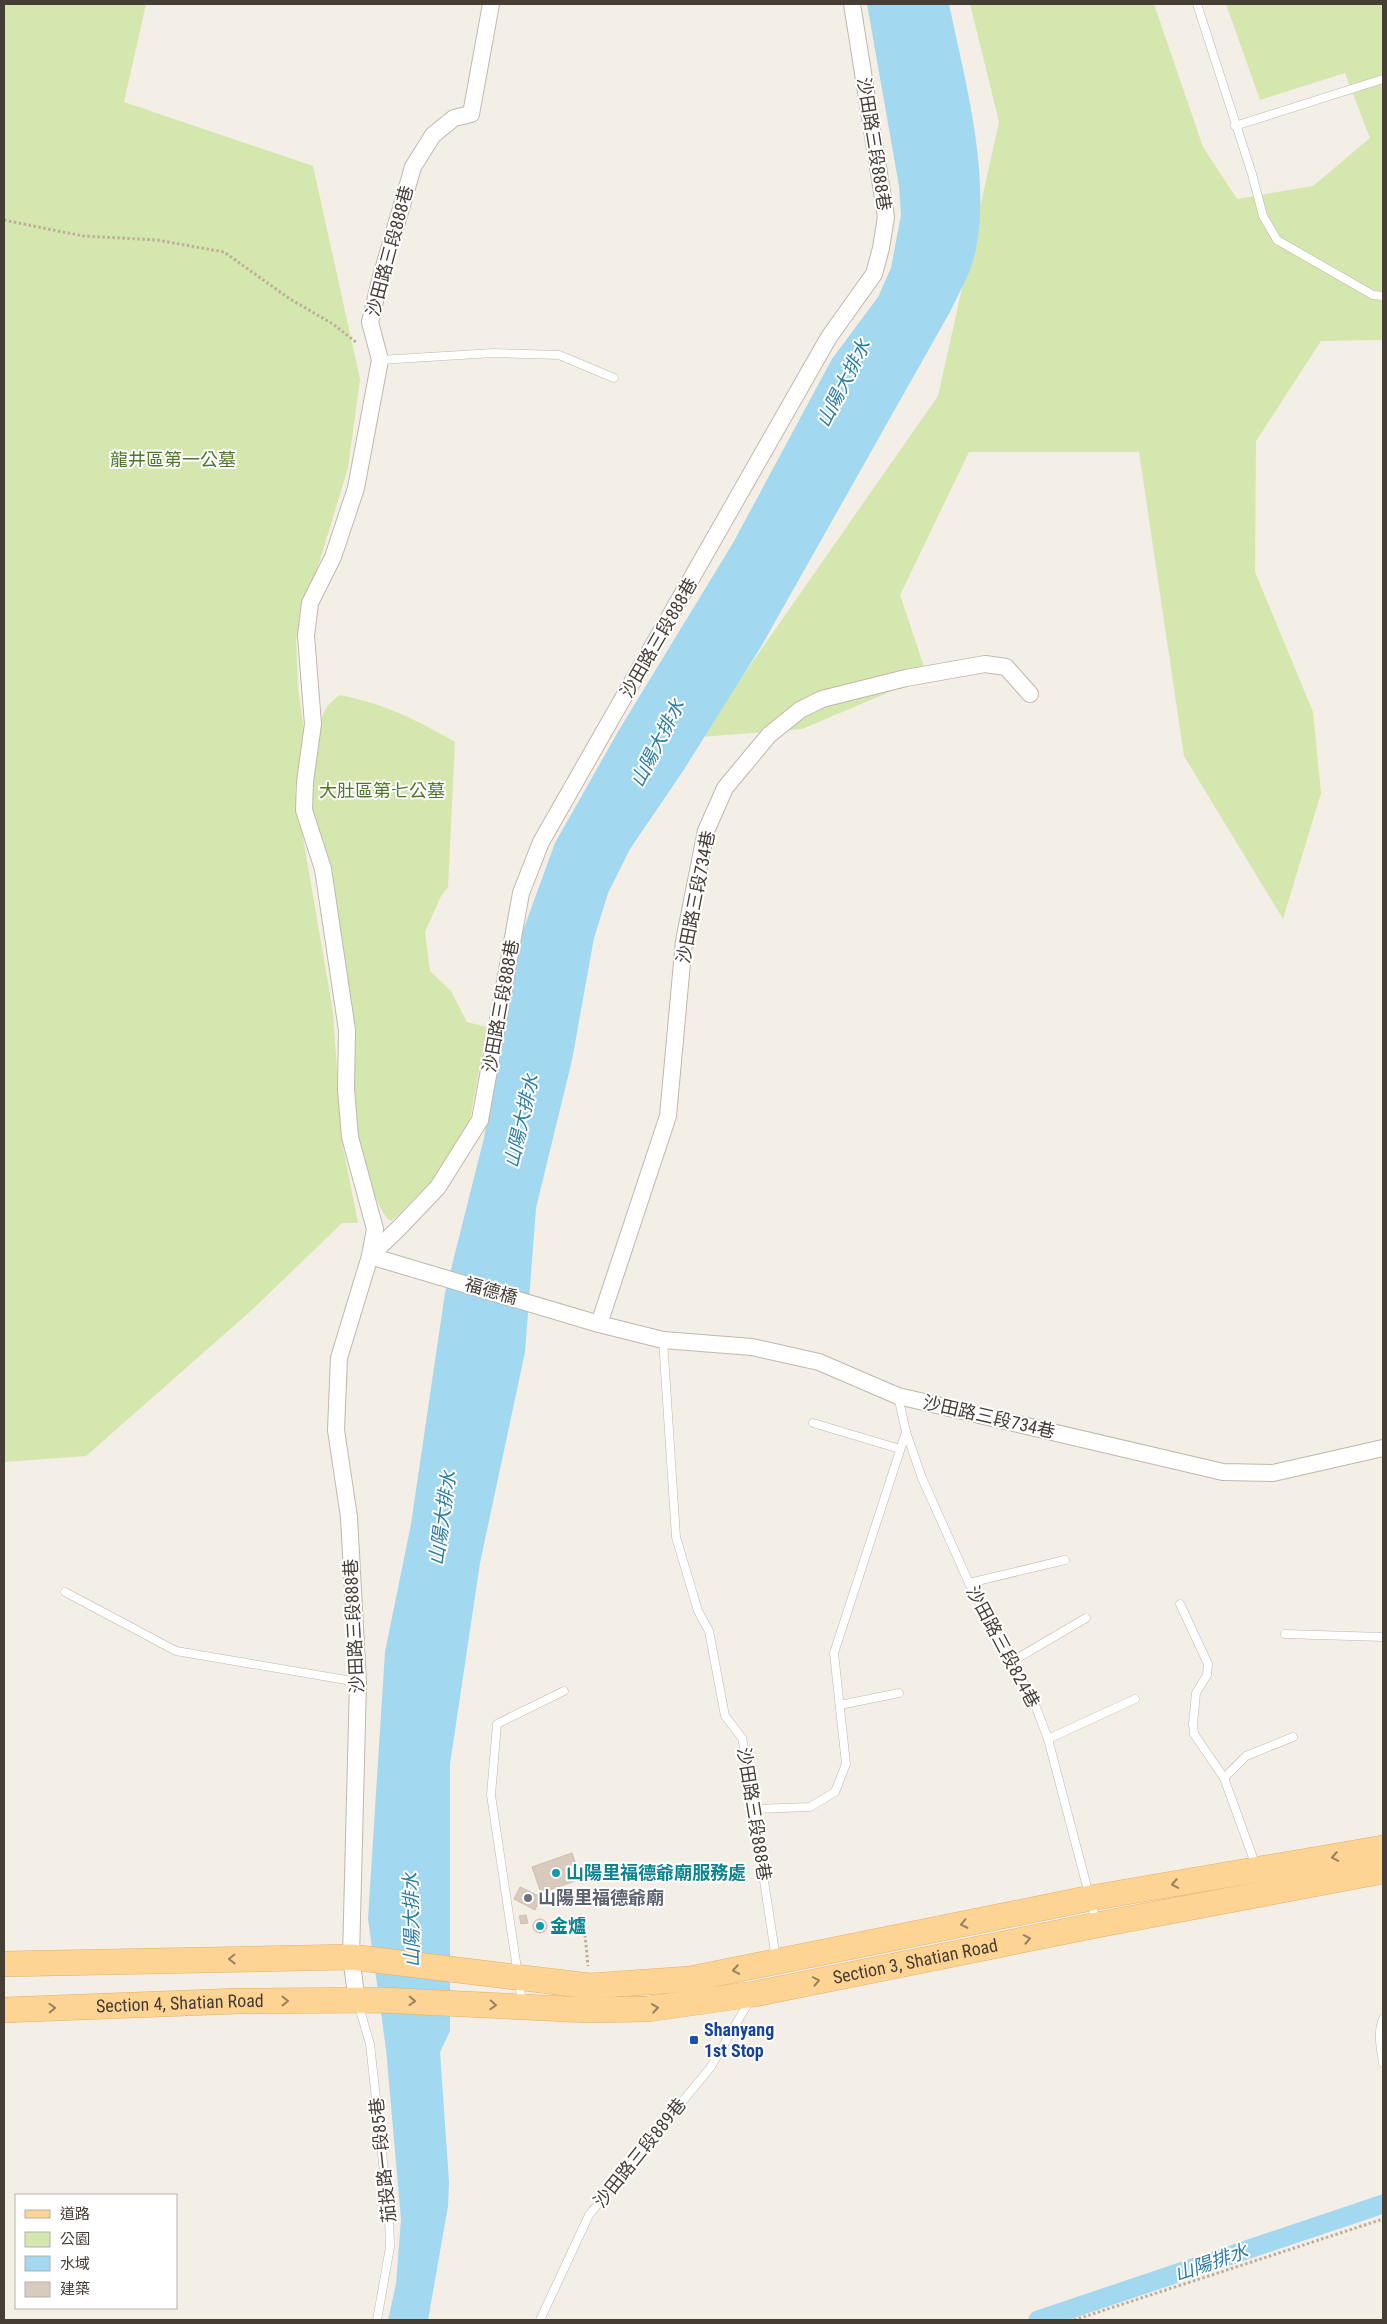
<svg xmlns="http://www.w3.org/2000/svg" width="1387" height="2324" font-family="'Roboto Condensed','Noto Sans TC',sans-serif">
	<rect width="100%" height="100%" fill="#f3eee6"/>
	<g fill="#d4e7ae">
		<path d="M4 4H146L124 102 313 166 360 379 348 468 296 639 298 688 304 730 295 791 333 1012 342 1142 358 1223H342L253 1309 86 1456 4 1462Z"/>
		<path d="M970 4H1154L1203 147 1237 199 1313 186 1370 138 1345 73 1260 100 1226 4H1383V340L1321 341 1256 441 1255 572 1313 712 1321 793 1283 919 1184 756 1139 452H969L900 595 927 676 802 729 700 737 938 396 999 122Z"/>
		<path d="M340 695C385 704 415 719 455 742L448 887 441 896 425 932 430 971 451 991 467 1022 487 1027 470 1120 444 1168 392 1221C375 1215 360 1143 356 1124L308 791C311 781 315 771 317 761 322 734 313 713 340 695Z"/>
	</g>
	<path fill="#a2d8f0" d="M867 4H949C965 81 994 184 973 261 968 278 958 294 951 310L762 645 683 771 630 849 608 893 594 938 572 1060 536 1208 525 1352 480 1563 450 1764V2031L440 2052 449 2182 448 2206 428 2320H388L396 2284 401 2219 386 2049 368 1919 385 1652 411 1524 445 1293 484 1138 517 947 555 843 619 730 733 543 832 359 878 297 891 268 901 215 899 186Z"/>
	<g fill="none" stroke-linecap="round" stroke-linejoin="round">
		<path stroke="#a2d8f0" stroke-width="19" d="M1038 2320 1383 2204"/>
	</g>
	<g fill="#d8cbbe" stroke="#cfbfaf">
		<path d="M572 1853 581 1879 541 1893 532 1867Z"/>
		<path d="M520 1887 541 1897 535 1910 514 1899Z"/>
		<path d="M526 1915 528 1923 521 1924 519 1916Z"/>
		<circle cx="540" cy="1926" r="7"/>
	</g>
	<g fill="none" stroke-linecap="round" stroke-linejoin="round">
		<g stroke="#c1b7ab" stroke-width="9">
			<g id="service">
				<path d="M1197 4 1252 174 1263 216 1277 240 1373 295 1383 296"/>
				<path d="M1235 126 1383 79"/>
				<path d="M380 360 493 353 559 355 614 378"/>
				<path d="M663 1340 676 1537 698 1611 709 1631 725 1716 742 1738 753 1790 755 1822 776 1959"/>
				<path d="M898 1396 906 1432 922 1478 969 1583 1011 1662 1031 1694 1048 1739 1096 1921"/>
				<path d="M813 1423 900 1449"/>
				<path d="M969 1583 1065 1560"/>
				<path d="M65 1592 176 1651 358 1682"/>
				<path d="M1180 1604 1208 1664 1207 1675 1196 1693 1193 1724 1194 1734 1224 1778 1256 1866"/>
				<path d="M1285 1634 1383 1637"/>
				<path d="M1011 1662 1086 1618"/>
				<path d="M840 1705 899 1693"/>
				<path d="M1048 1739 1135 1699"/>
				<path d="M1224 1778 1246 1756 1293 1737"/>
				<path d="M754 1809 810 1807 835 1792 846 1764 834 1653 906 1432"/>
				<path d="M522 2002 491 1795 497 1724 564 1691"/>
				<path d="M358 2003 370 2044 389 2217 390 2247 377 2320"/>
				<path d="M1383 2019C1377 2033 1381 2048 1383 2063"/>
				<path d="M540 2320 589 2215 710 2068 750 2000"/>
			</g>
		</g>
		<g stroke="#c1b7ab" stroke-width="18">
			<g id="minor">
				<path d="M370 1256 400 1227 438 1187 480 1120 521 893 541 842 829 337 874 274 881 248 886 217 852 4"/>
				<path d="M370 1256 599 1324 663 1340 752 1347 819 1362 898 1396 1223 1472 1273 1473 1383 1448"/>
				<path d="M599 1324 668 1116 684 941 706 831 725 788 769 735 800 710 822 699 906 678 985 664 1006 667 1030 694"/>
				<path d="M357 2001 351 1957 358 1682 349 1517 336 1430 339 1358 370 1256 375 1229 350 1137 346 1089 347 1030 323 869 304 810 305 782 313 724 306 636 310 603 333 557 356 488 380 360 370 322 381 277 413 167 433 135 454 118 471 114 491 4"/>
			</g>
		</g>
		<g stroke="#e3af63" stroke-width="26">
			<g id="primary">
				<path d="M4 1964 351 1957 590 1986 690 1979 1091 1898 1383 1848"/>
				<path id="s1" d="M4 2010 239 2001 380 2000 588 2010 648 2009 754 1994 1097 1925 1383 1871"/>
			</g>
		</g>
		<g stroke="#c0ae9a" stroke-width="3" stroke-dasharray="2.5 2.5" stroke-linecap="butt">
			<path d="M4 220 83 236 157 240 224 252 290 299 333 324 357 343"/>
			<path d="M585 1935 588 1966"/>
			<path d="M1074 2320 1383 2219"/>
		</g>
		<use href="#service" stroke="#fff" stroke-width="8"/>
		<use href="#minor" stroke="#fff" stroke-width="16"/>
		<use href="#primary" stroke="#fed494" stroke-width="25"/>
	</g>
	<defs><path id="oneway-chevron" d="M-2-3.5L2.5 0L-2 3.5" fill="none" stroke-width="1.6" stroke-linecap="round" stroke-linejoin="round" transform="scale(1.25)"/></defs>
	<g stroke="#998160">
		<use href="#oneway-chevron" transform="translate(1335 1857) rotate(170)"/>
		<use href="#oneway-chevron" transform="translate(1175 1884) rotate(170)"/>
		<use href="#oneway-chevron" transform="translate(964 1924) rotate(168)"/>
		<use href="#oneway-chevron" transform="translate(1027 1939) rotate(-11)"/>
		<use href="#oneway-chevron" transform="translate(232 1959) rotate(179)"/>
		<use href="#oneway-chevron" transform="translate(736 1970) rotate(170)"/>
		<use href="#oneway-chevron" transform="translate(816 1981) rotate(-11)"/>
		<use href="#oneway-chevron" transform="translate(285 2001)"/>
		<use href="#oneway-chevron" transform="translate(412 2001) rotate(2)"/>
		<use href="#oneway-chevron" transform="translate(493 2005) rotate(3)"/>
		<use href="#oneway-chevron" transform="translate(52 2008) rotate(-2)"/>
		<use href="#oneway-chevron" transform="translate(655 2008) rotate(-8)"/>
	</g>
	<g fill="#0f9aa8" stroke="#fff" stroke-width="2">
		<circle cx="556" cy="1873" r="5"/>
		<circle cx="540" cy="1926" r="5"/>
	</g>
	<circle fill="#6b7280" stroke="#fff" stroke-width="2" cx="528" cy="1898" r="5"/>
	<rect fill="#1a4fb4" stroke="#fff" stroke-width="2" x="689" y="2035" width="10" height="10" rx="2.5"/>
	<g text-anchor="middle" stroke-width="4" stroke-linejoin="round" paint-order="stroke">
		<g font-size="18" fill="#463d35" stroke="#fff">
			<text transform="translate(874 144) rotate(81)" y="6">沙田路三段888巷</text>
			<text transform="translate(390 251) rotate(-75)" y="6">沙田路三段888巷</text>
			<text transform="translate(659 638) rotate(-60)" y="6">沙田路三段888巷</text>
			<text transform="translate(696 897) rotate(-79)" y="6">沙田路三段734巷</text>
			<text transform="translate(501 1006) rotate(-80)" y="6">沙田路三段888巷</text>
			<text transform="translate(491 1291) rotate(16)" y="6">福德橋</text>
			<text transform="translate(989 1417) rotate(13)" y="6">沙田路三段734巷</text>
			<text transform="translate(354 1626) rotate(-93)" y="6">沙田路三段888巷</text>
			<text transform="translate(1003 1647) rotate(62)" y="6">沙田路三段824巷</text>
			<text transform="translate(754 1814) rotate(81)" y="6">沙田路三段888巷</text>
			<text dy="6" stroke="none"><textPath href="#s1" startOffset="916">Section 3, Shatian Road</textPath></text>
			<text dy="6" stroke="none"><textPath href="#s1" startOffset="176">Section 4, Shatian Road</textPath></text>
			<text transform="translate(640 2153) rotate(-51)" y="6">沙田路三段889巷</text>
			<text transform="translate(383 2160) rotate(-96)" y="6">茄投路一段85巷</text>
		</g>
		<g font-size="18" fill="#4f7729" stroke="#fff">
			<text x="173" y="466">龍井區第一公墓</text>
			<text x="382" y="797">大肚區第七公墓</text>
		</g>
		<g font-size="18" font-weight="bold" fill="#0d838f" stroke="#fff" text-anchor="start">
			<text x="566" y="1879">山陽里福德爺廟服務處</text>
			<text x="550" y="1932">金爐</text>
		</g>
		<g font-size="18" font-weight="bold" fill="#5b616d" stroke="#fff" text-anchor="start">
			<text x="538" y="1904">山陽里福德爺廟</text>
		</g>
		<g font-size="18" font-weight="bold" fill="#164399" stroke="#fff" text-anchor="start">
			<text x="704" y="2036">Shanyang<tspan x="704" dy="21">1st Stop</tspan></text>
		</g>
		<g font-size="19" font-style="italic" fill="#2b7ca1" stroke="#fff">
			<text transform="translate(843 383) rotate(-63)" y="7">山陽大排水</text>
			<text transform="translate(657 743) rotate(-63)" y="7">山陽大排水</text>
			<text transform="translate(521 1121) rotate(-77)" y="7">山陽大排水</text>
			<text transform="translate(442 1518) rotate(-82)" y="7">山陽大排水</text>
			<text transform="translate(411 1920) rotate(-91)" y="7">山陽大排水</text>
			<text transform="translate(1211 2262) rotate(-19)" y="7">山陽排水</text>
		</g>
	</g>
	<rect width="1387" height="2324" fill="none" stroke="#463d35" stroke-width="10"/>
	<rect x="15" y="2194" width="162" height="115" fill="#ffffff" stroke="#b5b1ae"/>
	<rect x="25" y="2210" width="25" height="8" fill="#fed494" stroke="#b5b1ae"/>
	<text x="60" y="2219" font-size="15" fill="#463d35">道路</text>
	<rect x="25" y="2232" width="25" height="15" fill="#d4e7ae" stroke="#b5b1ae"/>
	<text x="60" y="2244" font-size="15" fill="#463d35">公園</text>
	<rect x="25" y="2256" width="25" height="15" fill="#a2d8f0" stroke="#b5b1ae"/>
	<text x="60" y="2269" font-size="15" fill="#463d35">水域</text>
	<rect x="25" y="2282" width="25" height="15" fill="#d8cbbe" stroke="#b5b1ae"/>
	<text x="60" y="2294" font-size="15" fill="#463d35">建築</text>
</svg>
